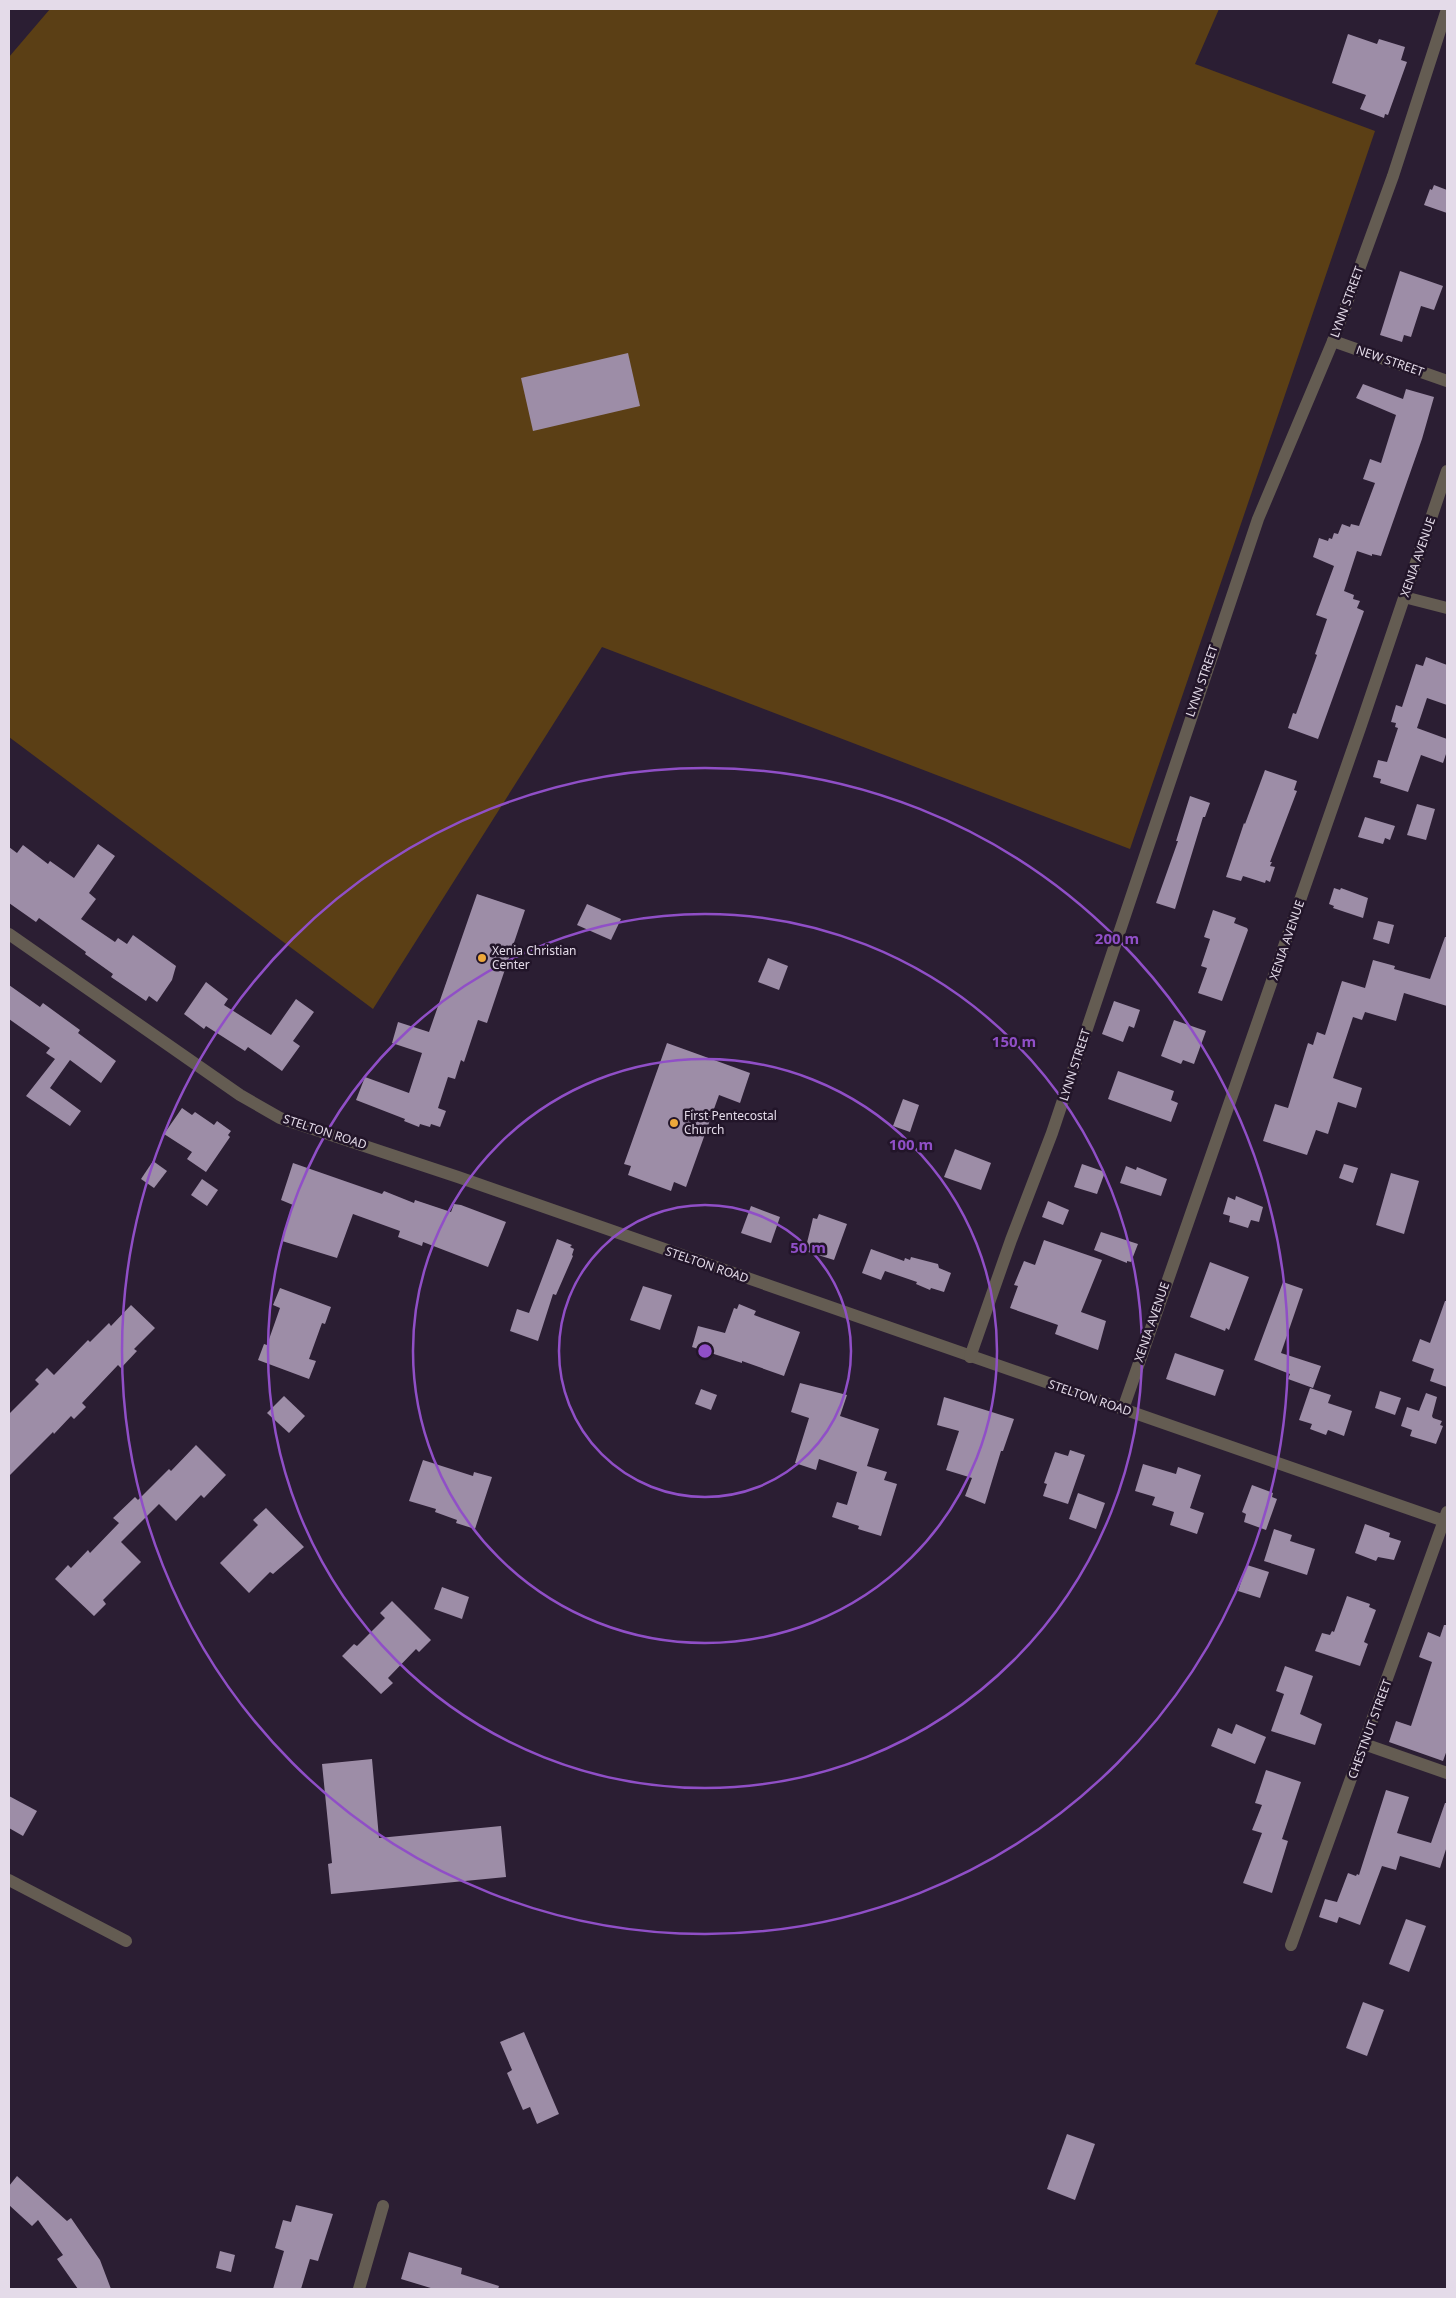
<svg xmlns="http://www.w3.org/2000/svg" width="1456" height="2298" font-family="'Noto Sans',sans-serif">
	<rect width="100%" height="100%" fill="#2b1e33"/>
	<path fill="#5b3f15" d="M50 9H1219L1195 64 1375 131 1130 849 602 647 373 1009 9 737V57Z"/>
	<g fill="#9d8da7">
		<path d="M1348 34 1377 44 1379 39 1405 47 1401 60 1407 62 1388 115 1385 114 1384 118 1360 109 1366 95 1332 83Z"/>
		<path d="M1434 185 1447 190V213L1424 205 1430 189 1432 190Z"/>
		<path d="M1400 271 1443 286 1434 310 1421 306 1411 337 1404 335 1402 342 1380 335Z"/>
		<path d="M628 353 640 406 533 431 521 378Z"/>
		<path d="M1363 384 1403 399 1406 389 1434 397 1422 439 1381 556 1372 554V556L1357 551 1344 591 1354 595 1353 599 1360 601 1357 608 1364 611 1318 739 1288 728 1293 713 1296 714 1317 655 1315 654 1327 619 1316 615 1334 566 1313 557 1319 538 1328 541 1329 538 1332 539 1334 533 1338 534 1342 524 1350 527 1351 524 1359 526 1375 483 1363 479 1370 459 1381 463 1396 415 1356 398Z"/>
		<path d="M1426 657 1447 665V705L1427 698 1417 728 1447 739V751L1443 763 1421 755 1408 792 1380 783 1381 779 1373 777 1378 760 1387 762 1398 728 1395 727 1396 723 1391 722 1396 705 1402 707 1416 664 1423 666Z"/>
		<path d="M1265 770 1297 781 1294 790 1297 791 1270 862H1272L1270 866 1275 867 1270 882 1266 880 1265 883 1243 876 1241 881 1226 877 1244 823 1245 824Z"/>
		<path d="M1190 796 1210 803 1205 817H1203L1175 909 1156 903 1178 841H1176Z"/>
		<path d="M1417 804 1435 809 1426 840 1407 835Z"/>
		<path d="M1365 817 1395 826 1390 840 1385 838 1383 844 1358 837Z"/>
		<path d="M98 844 115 856 89 893 96 899 81 919 115 942 118 938 127 944 133 935 176 966 172 980 157 1002 149 996 146 1001 111 977 113 974 85 954 86 952 39 918 36 922 9 903V847L17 853 23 845 48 864 50 861 74 878Z"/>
		<path d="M1334 888 1340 890 1341 888 1368 898 1363 918 1333 908 1334 906 1329 904Z"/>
		<path d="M477 894 525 910 487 1023 478 1020 464 1062 461 1060 455 1079 448 1077 438 1108 446 1111 440 1127 431 1124 430 1127 420 1124 419 1127 404 1121 405 1119 356 1100 365 1077 409 1093 422 1053 392 1043 398 1022 429 1032Z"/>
		<path d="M587 904 621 919 611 940 577 925Z"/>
		<path d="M1213 910 1236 918 1234 923 1247 928 1248 930 1222 1001 1198 993 1207 968 1201 966 1210 939 1204 937Z"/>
		<path d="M1378 921 1394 925 1389 944 1373 939Z"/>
		<path d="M1445 937H1447V1006L1404 993 1396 1021 1365 1012 1362 1020 1353 1017 1333 1078 1362 1088 1356 1108 1338 1102 1328 1134 1316 1130 1307 1155 1263 1141 1275 1104 1288 1108 1308 1043 1313 1045 1317 1032 1325 1035 1342 981 1365 988 1373 960 1395 966 1394 969 1430 979Z"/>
		<path d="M768 958 788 966 779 990 758 982Z"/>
		<path d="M206 982 228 999 224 1005 271 1035 296 999 314 1012 293 1041 300 1046 282 1071 248 1047 245 1051 206 1026 204 1029 184 1014Z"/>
		<path d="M9 985 40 1007 43 1003 80 1030 78 1033 116 1061 101 1083 70 1060 50 1088 81 1111 70 1126 26 1096 55 1059 46 1053 50 1048 9 1019Z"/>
		<path d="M1114 1001 1140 1010 1134 1028 1129 1026 1123 1042 1102 1034Z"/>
		<path d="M1174 1020 1206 1031 1194 1064 1183 1060 1181 1064 1161 1056Z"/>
		<path d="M667 1043 750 1073 740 1103 719 1095 686 1187 674 1182 671 1191 628 1175 631 1166 624 1164Z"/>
		<path d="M1118 1071 1174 1091 1171 1100 1178 1103 1171 1122 1108 1099Z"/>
		<path d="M903 1099 919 1105 910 1132 893 1126Z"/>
		<path d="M182 1108 192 1115 195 1112 214 1125 217 1121 231 1131 228 1135 230 1137 206 1172 187 1159 192 1152 164 1134Z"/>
		<path d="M955 1149 991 1163 981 1190 944 1177Z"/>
		<path d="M153 1161 167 1171 154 1188 141 1179Z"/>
		<path d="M293 1163 382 1194 384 1191 414 1203 415 1200 451 1212 454 1204 461 1205 506 1222 488 1267 423 1242 422 1246 398 1237 400 1231 353 1214 337 1258 282 1241 293 1205 281 1200Z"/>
		<path d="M1082 1164 1105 1172 1097 1194 1074 1187Z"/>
		<path d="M1344 1164 1358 1168 1353 1183 1339 1178Z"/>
		<path d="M1126 1166 1136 1170 1137 1167 1167 1179 1161 1196 1120 1183Z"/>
		<path d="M1391 1173 1419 1181 1404 1234 1376 1225Z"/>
		<path d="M202 1179 218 1190 207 1206 191 1195Z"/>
		<path d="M1236 1196 1263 1207 1259 1222 1251 1220 1248 1228 1229 1222 1230 1216 1223 1214 1228 1197 1235 1200Z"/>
		<path d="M1048 1201 1069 1210 1063 1225 1042 1217Z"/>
		<path d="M751 1206 780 1217 771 1243 741 1233Z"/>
		<path d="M819 1214 847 1224 834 1260 805 1251 813 1218 817 1219Z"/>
		<path d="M1101 1232 1138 1244 1131 1262 1127 1261V1263L1094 1250Z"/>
		<path d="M557 1239 572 1245 570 1247 574 1249 572 1255 573 1256 556 1295 553 1294 538 1341 510 1331 517 1309 529 1313Z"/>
		<path d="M1044 1240 1102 1260 1081 1312 1106 1321 1098 1350 1055 1334 1058 1325 1010 1308 1018 1286 1014 1285 1024 1261 1035 1265Z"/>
		<path d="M871 1249 904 1261 905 1258 910 1260 911 1257 938 1264 939 1268 951 1273 944 1292 931 1288 930 1290 916 1284 917 1282 885 1271 881 1280 862 1273Z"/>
		<path d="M1210 1262 1249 1277 1229 1330 1226 1328 1225 1331 1190 1317Z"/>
		<path d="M1283 1282 1303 1289 1281 1353 1321 1366 1313 1388 1288 1379 1290 1374 1254 1360Z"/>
		<path d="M643 1286 672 1295 660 1330 630 1320Z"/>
		<path d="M280 1288 331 1307 325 1324 322 1323 309 1359 316 1361 309 1379 258 1360 264 1344 267 1345 280 1308 273 1305Z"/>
		<path d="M1445 1301H1447V1387L1430 1381 1434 1369 1412 1361 1420 1339 1430 1343Z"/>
		<path d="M739 1304 756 1311 754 1315 800 1332 784 1376 742 1361V1363L692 1347 698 1326 725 1333 734 1308 737 1309Z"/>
		<path d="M131 1305 155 1328 134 1349 137 1351 121 1368 118 1365 82 1403 86 1407 74 1419 71 1416 54 1434 53 1432 9 1476V1414L39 1384 35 1380 47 1368 54 1375 88 1340 90 1342 109 1323 111 1326Z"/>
		<path d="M1175 1353 1224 1370 1215 1396 1166 1379Z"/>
		<path d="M800 1383 847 1395 840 1416 879 1429 867 1466 887 1472 884 1480 897 1484 881 1536 858 1529 859 1526 832 1517 837 1502 847 1505 857 1472 819 1459 816 1470 795 1463 809 1418 791 1412Z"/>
		<path d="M1310 1388 1331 1395 1328 1403 1352 1411 1344 1436 1328 1430 1326 1435 1310 1429 1312 1424 1299 1420Z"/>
		<path d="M701 1389 717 1395 711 1410 695 1404Z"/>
		<path d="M1380 1391 1401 1398 1395 1415 1375 1408Z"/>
		<path d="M1426 1393 1437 1397 1432 1416 1433 1418 1442 1421 1440 1425 1443 1426 1436 1444 1410 1436 1412 1430 1401 1426 1407 1407 1419 1411Z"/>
		<path d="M284 1396 305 1416 289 1433 267 1413Z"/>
		<path d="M944 1397 1014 1419 1003 1451H1001L985 1504 965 1496 972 1478 946 1470 959 1431 937 1425Z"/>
		<path d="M196 1445 226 1475 204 1498 201 1495 176 1521 159 1504 121 1542 141 1562 103 1600 106 1604 94 1616 55 1579 68 1565 71 1568 88 1550 90 1553 119 1523 113 1518 135 1497 138 1500 169 1469 171 1471Z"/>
		<path d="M1070 1450 1085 1455 1068 1504 1043 1496 1047 1484 1044 1483 1055 1452 1068 1456Z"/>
		<path d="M423 1460 473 1476 474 1472 492 1477 475 1529 456 1523 457 1520 435 1512 436 1509 409 1501Z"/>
		<path d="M1143 1464 1176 1474 1178 1467 1201 1475 1190 1508 1204 1513 1197 1534 1170 1525 1174 1512 1152 1505 1155 1497 1135 1491Z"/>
		<path d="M1252 1485 1273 1493 1272 1497 1277 1499 1266 1530 1244 1522 1246 1514 1242 1512Z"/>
		<path d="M1078 1493 1105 1503 1096 1529 1069 1519Z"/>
		<path d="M266 1508 304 1547 273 1574 270 1572 249 1593 220 1563 258 1525 253 1520Z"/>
		<path d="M1365 1524 1390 1533 1389 1537 1401 1541 1394 1560 1378 1557 1376 1561 1355 1553Z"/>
		<path d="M1274 1529 1292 1535 1290 1541 1315 1549 1307 1575 1264 1561Z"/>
		<path d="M1247 1565 1269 1572 1260 1598 1238 1591Z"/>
		<path d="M442 1587 469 1597 462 1619 434 1609Z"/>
		<path d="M1347 1596 1370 1604 1369 1607 1376 1610 1364 1642 1368 1644 1360 1666 1315 1651 1322 1633 1330 1635 1332 1631 1334 1632Z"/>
		<path d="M392 1601 431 1640 419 1652 416 1649 388 1678 393 1683 381 1694 342 1656 354 1644 357 1646 385 1618 380 1613Z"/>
		<path d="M1444 1625H1447V1750L1443 1761 1389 1742 1396 1721 1411 1726 1432 1662 1419 1657 1428 1632 1440 1637Z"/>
		<path d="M1285 1666 1313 1676 1300 1714 1322 1724 1315 1745 1271 1731 1284 1694 1276 1691Z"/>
		<path d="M1236 1724 1266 1737 1255 1764 1211 1746 1218 1728 1232 1734Z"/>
		<path d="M372 1759 379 1838 501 1826 506 1877 331 1894 328 1864 332 1863 322 1764Z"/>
		<path d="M1266 1770 1301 1782 1282 1839 1288 1841 1272 1893 1243 1883 1262 1833 1252 1830 1262 1805 1255 1803Z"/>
		<path d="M1386 1790 1409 1797 1397 1833 1431 1843 1445 1803H1447V1846L1440 1868 1400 1856 1396 1870 1382 1866 1360 1925 1339 1917 1337 1923 1319 1917 1325 1899 1337 1902 1348 1873 1356 1876 1357 1874 1359 1875Z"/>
		<path d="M9 1796 37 1811 23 1836 9 1828Z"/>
		<path d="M1406 1919 1426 1926 1409 1972 1389 1964Z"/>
		<path d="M1363 2002 1384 2010 1367 2056 1346 2048Z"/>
		<path d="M524 2032 559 2114 537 2124 530 2107 523 2110 507 2073 512 2070 500 2042Z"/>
		<path d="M1067 2134 1095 2144 1075 2200 1047 2189Z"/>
		<path d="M17 2176 67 2221 71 2218 100 2260 111 2289H78L57 2259 63 2255 38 2220 32 2226 9 2205V2186Z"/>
		<path d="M296 2205 333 2214 318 2261 310 2259 301 2289H273L284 2251 275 2248 283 2220 291 2222Z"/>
		<path d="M220 2251 235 2255 231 2272 216 2268Z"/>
		<path d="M409 2252 462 2268 461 2274 499 2286 498 2289H434L401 2279Z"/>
	</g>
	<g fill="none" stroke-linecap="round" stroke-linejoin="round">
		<g stroke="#645c52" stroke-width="12">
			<path d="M1333 341 1447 381"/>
			<path d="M1404 597 1447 608"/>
			<path d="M9 934 240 1095 280 1118 458 1177 1444 1521"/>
			<path d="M970 1357 1011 1240 1052 1133 1258 519 1333 341 1393 176 1447 9"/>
			<path d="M1123 1409 1360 728 1447 471"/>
			<path d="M1364 1744 1447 1773"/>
			<path d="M9 1880 126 1941"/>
			<path d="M1291 1945 1447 1512"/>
			<path d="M359 2289 383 2206"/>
		</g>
	</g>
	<g fill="none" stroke="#904fc7" stroke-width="2.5">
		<circle cx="705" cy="1351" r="146"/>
		<circle cx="705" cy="1351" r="292"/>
		<circle cx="705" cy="1351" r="437"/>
		<circle cx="705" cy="1351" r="583"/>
	</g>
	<g fill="#eda83b" stroke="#221529" stroke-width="2">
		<circle cx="482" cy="958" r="5"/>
		<circle cx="674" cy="1123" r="5"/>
	</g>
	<g text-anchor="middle" stroke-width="5" stroke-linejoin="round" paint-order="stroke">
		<g font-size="12" fill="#e4dbe9" stroke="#221529">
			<text transform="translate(1347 302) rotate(-70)" y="4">LYNN STREET</text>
			<text transform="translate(1390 361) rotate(19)" y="4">NEW STREET</text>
			<text transform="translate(1418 557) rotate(-71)" y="4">XENIA AVENUE</text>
			<text transform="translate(1202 681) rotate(-71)" y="4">LYNN STREET</text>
			<text transform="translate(1287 940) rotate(-71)" y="4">XENIA AVENUE</text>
			<text transform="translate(1075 1065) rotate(-72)" y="4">LYNN STREET</text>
			<text transform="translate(325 1132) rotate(18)" y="4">STELTON ROAD</text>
			<text transform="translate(707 1265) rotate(19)" y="4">STELTON ROAD</text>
			<text transform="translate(1152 1322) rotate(-71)" y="4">XENIA AVENUE</text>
			<text transform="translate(1090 1398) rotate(19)" y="4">STELTON ROAD</text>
			<text transform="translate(1370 1729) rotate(-70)" y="4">CHESTNUT STREET</text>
		</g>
		<g font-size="12" fill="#e4dbe9" stroke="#221529" text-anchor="start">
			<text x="492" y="955">Xenia Christian<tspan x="492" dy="14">Center</tspan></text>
			<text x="684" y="1120">First Pentecostal<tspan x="684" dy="14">Church</tspan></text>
		</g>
	</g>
	<circle cx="705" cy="1351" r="8" fill="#904fc7" stroke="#221529" stroke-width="2.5"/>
	<g font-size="15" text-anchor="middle" font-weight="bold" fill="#904fc7" stroke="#221529" stroke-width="5" stroke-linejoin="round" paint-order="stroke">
		<text x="1117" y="944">200 m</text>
		<text x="1014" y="1047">150 m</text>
		<text x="911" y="1150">100 m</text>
		<text x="808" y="1253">50 m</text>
	</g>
	<rect width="1456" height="2298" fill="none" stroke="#e4dbe9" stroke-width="20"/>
</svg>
